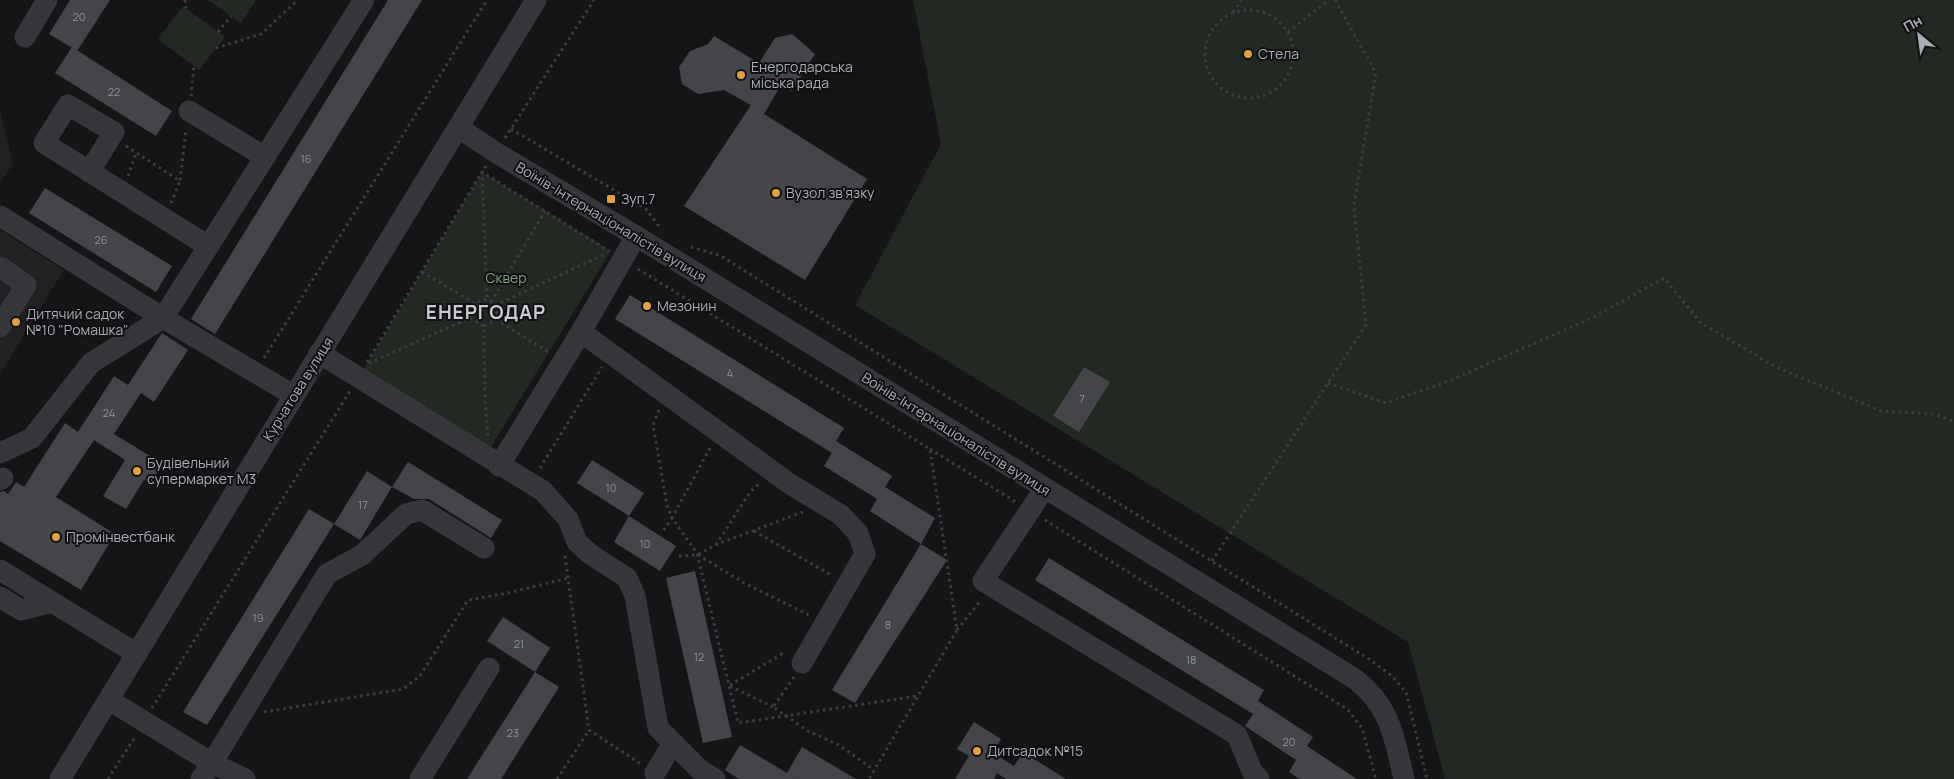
<svg xmlns="http://www.w3.org/2000/svg" width="1954" height="779" font-family="Manrope,sans-serif">
	<rect width="100%" height="100%" fill="#151517"/>
	<g fill="#212123">
		<path d="M0 110 13 164 0 183Z"/>
		<path d="M0 230 64 270 0 374Z"/>
	</g>
	<g fill="#222922">
		<path d="M208 0H256L241 23Z"/>
		<path d="M913 0H1954V779H1445L1408 642 855 305 941 144Z"/>
		<path d="M183 6 225 37 199 70 158 39Z"/>
		<path d="M482 172 611 251 489 450 362 372Z"/>
	</g>
	<g fill="#444549">
		<path d="M70 0H110L77 51 49 34Z"/>
		<path d="M388 0H422L215 334 191 319Z"/>
		<path d="M792 34 815 54 792 91 781 85 764 114 867 179 805 280 684 206 751 105 724 90 698 94 682 84 679 67 690 51 708 44 714 36 759 63 775 38Z"/>
		<path d="M72 47 172 111 156 136 55 73Z"/>
		<path d="M45 188 172 266 156 292 29 213Z"/>
		<path d="M630 295 844 428 836 441 892 476 885 487 935 518 921 544 870 511 877 499 824 466 832 453 615 319Z"/>
		<path d="M162 333 188 350 154 402 141 393 114 434 160 462 154 485 144 480 126 509 103 496 125 460 94 440 56 497 115 534 81 590 0 541V492L4 491 8 494 16 482 24 487 65 423 78 432 114 376 128 385Z"/>
		<path d="M1084 367 1110 382 1079 432 1053 416Z"/>
		<path d="M592 460 644 493 629 516 577 483Z"/>
		<path d="M408 462 502 520 491 538 429 499H414L392 487Z"/>
		<path d="M367 471 392 487 360 540 334 524Z"/>
		<path d="M309 509 334 524 207 725 183 712Z"/>
		<path d="M629 516 676 546 660 571 614 542Z"/>
		<path d="M921 544 947 560 855 703 832 690Z"/>
		<path d="M1049 558 1264 690 1258 701 1313 737 1307 746 1357 779H1299L1289 772 1296 760 1245 726 1253 714 1035 580Z"/>
		<path d="M695 571 732 737 703 743 666 578Z"/>
		<path d="M503 617 550 648 535 672 487 641Z"/>
		<path d="M535 672 559 687 501 779H467Z"/>
		<path d="M974 722 1001 739 993 753 1014 766 1023 752 1066 779H1006L997 773 994 779H955L969 756 957 749Z"/>
		<path d="M740 745 787 773 797 779H739L725 770Z"/>
		<path d="M802 747 856 779H797L787 773Z"/>
	</g>
	<g fill="none" stroke-linecap="round" stroke-linejoin="round">
		<g stroke="#3c3e42" stroke-width="3" stroke-dasharray="2.5 4" stroke-linecap="butt">
			<path d="M185 0 186 8"/>
			<circle cx="1249" cy="54" r="44"/>
			<path d="M1233 12 1242 0"/>
			<path d="M218 32 231 16"/>
			<path d="M1288 32 1329 0"/>
			<path d="M216 48 261 34 298 0"/>
			<path d="M191 96 194 66"/>
			<path d="M511 129 646 209 661 229"/>
			<path d="M505 138 594 0"/>
			<path d="M126 146 180 181 186 129"/>
			<path d="M486 166 482 172 487 299"/>
			<path d="M128 176 136 153"/>
			<path d="M171 203 180 181"/>
			<path d="M691 247 721 256 1369 659 1392 676 1406 692 1427 779"/>
			<path d="M638 269 930 449 957 630 869 779"/>
			<path d="M422 272 474 303"/>
			<path d="M491 302 545 211"/>
			<path d="M496 305 497 320"/>
			<path d="M470 318 484 326 485 399 488 437"/>
			<path d="M484 326 497 320 550 353"/>
			<path d="M264 358 487 0"/>
			<path d="M367 362 482 172 609 251"/>
			<path d="M369 363 470 318 474 303 487 299 496 305 605 254"/>
			<path d="M1328 383 1386 403 1449 381 1592 318 1664 278 1701 323 1776 367 1881 411 1933 414 1954 421"/>
			<path d="M659 410 653 425 667 505 672 518 662 533"/>
			<path d="M710 448 672 518 697 553 738 723 917 696"/>
			<path d="M930 449 1016 502"/>
			<path d="M540 468 602 367"/>
			<path d="M1045 520 1347 709 1362 728 1376 779"/>
			<path d="M754 531 833 576"/>
			<path d="M716 545 750 492 760 483"/>
			<path d="M698 555 746 584 809 615"/>
			<path d="M565 556 589 730 641 764"/>
			<path d="M679 556 697 555 715 545 803 512"/>
			<path d="M1212 561 1366 325 1354 205 1376 73 1335 0"/>
			<path d="M957 630 981 600"/>
			<path d="M794 677 773 707 808 731 839 745 874 770"/>
			<path d="M730 685 782 654 786 656"/>
			<path d="M730 686 773 707"/>
			<path d="M152 708 350 391"/>
			<path d="M264 712 403 689 420 676 468 600 508 593 568 578"/>
			<path d="M108 779 135 737"/>
			<path d="M557 779 589 730"/>
		</g>
		<g stroke="#36373b" stroke-width="21">
			<path d="M25 37 47 0"/>
			<path d="M189 111 265 157"/>
			<path d="M459 128 495 152 636 236 1355 679C1391 707 1394 737 1404 779"/>
			<path d="M89 172 114 132 68 105 44 143 208 246"/>
			<path d="M0 216 163 318 293 395"/>
			<path d="M636 236 581 332 790 484 841 515 858 533 865 554 802 663"/>
			<path d="M0 267 26 285 0 327"/>
			<path d="M319 353 543 491 568 519 577 542 590 554 627 578 635 596 658 728 700 770 715 779"/>
			<path d="M0 453 32 438 91 363 163 318 364 0"/>
			<path d="M499 466 581 332"/>
			<path d="M0 480 3 478"/>
			<path d="M1045 488 983 581 1237 735 1252 771 1259 779"/>
			<path d="M0 570 52 602"/>
			<path d="M0 597 21 610 52 602 137 654"/>
			<path d="M109 700 212 763 201 779"/>
			<path d="M655 773 673 743"/>
			<path d="M60 779 536 0"/>
			<path d="M245 779 212 763 327 574 362 555 406 514 422 510 484 548"/>
			<path d="M420 779 489 668"/>
		</g>
	</g>
	<g fill="#e1a143" stroke="#101012" stroke-width="2">
		<circle cx="1248" cy="54" r="5"/>
		<circle cx="741" cy="75" r="5"/>
		<circle cx="776" cy="193" r="5"/>
		<rect x="606" y="194" width="10" height="10" rx="2.5"/>
		<circle cx="647" cy="306" r="5"/>
		<circle cx="16" cy="322" r="5"/>
		<circle cx="137" cy="471" r="5"/>
		<circle cx="56" cy="537" r="5"/>
		<circle cx="977" cy="751" r="5"/>
	</g>
	<g text-anchor="middle" stroke-width="4" stroke-linejoin="round" paint-order="stroke">
		<g font-size="11" fill="#8f939a">
			<text x="79" y="21">20</text>
			<text x="114" y="96">22</text>
			<text x="306" y="163">16</text>
			<text x="101" y="244">26</text>
			<text x="730" y="377">4</text>
			<text x="1082" y="403">7</text>
			<text x="109" y="417">24</text>
			<text x="611" y="492">10</text>
			<text x="363" y="509">17</text>
			<text x="645" y="548">10</text>
			<text x="258" y="622">19</text>
			<text x="888" y="629">8</text>
			<text x="519" y="648">21</text>
			<text x="699" y="661">12</text>
			<text x="1191" y="664">18</text>
			<text x="513" y="737">23</text>
			<text x="1289" y="746">20</text>
		</g>
		<g font-size="14" fill="#a8adb5" stroke="#101012" text-anchor="start">
			<text x="1258" y="59">Стела</text>
			<text x="751" y="72">Енергодарська<tspan x="751" dy="16">міська рада</tspan></text>
			<text x="786" y="198">Вузол зв'язку</text>
			<text x="621" y="204">Зуп.7</text>
			<text x="657" y="311">Мезонин</text>
			<text x="26" y="319">Дитячий садок<tspan x="26" dy="16">№10 "Ромашка"</tspan></text>
			<text x="147" y="468">Будівельний<tspan x="147" dy="16">супермаркет М3</tspan></text>
			<text x="66" y="542">Промінвестбанк</text>
			<text x="987" y="756">Дитсадок №15</text>
		</g>
		<g font-size="14" fill="#a8adb5" stroke="#101012">
			<text transform="translate(611 222) rotate(31)" y="5">Воїнів-Інтернаціоналістів вулиця</text>
			<text transform="translate(298 389) rotate(-58)" y="5">Курчатова вулиця</text>
			<text transform="translate(956 434) rotate(32)" y="5">Воїнів-Інтернаціоналістів вулиця</text>
		</g>
		<g font-size="14" fill="#819f81" stroke="#101012">
			<text x="506" y="283">Сквер</text>
		</g>
		<g font-size="19" font-weight="bold" letter-spacing="1" fill="#c9ccd2" stroke="#101012">
			<text x="486" y="319">ЕНЕРГОДАР</text>
		</g>
	</g>
	<g transform="translate(1919 35) rotate(331)" stroke="#101012" stroke-width="4" paint-order="stroke">
	<path d="M0-4L9 19L0 12L-9 19Z" fill="#a8adb5"/>
	<text y="-8" font-size="14" font-weight="bold" text-anchor="middle" fill="#a8adb5">Пн</text>
	</g>
</svg>
